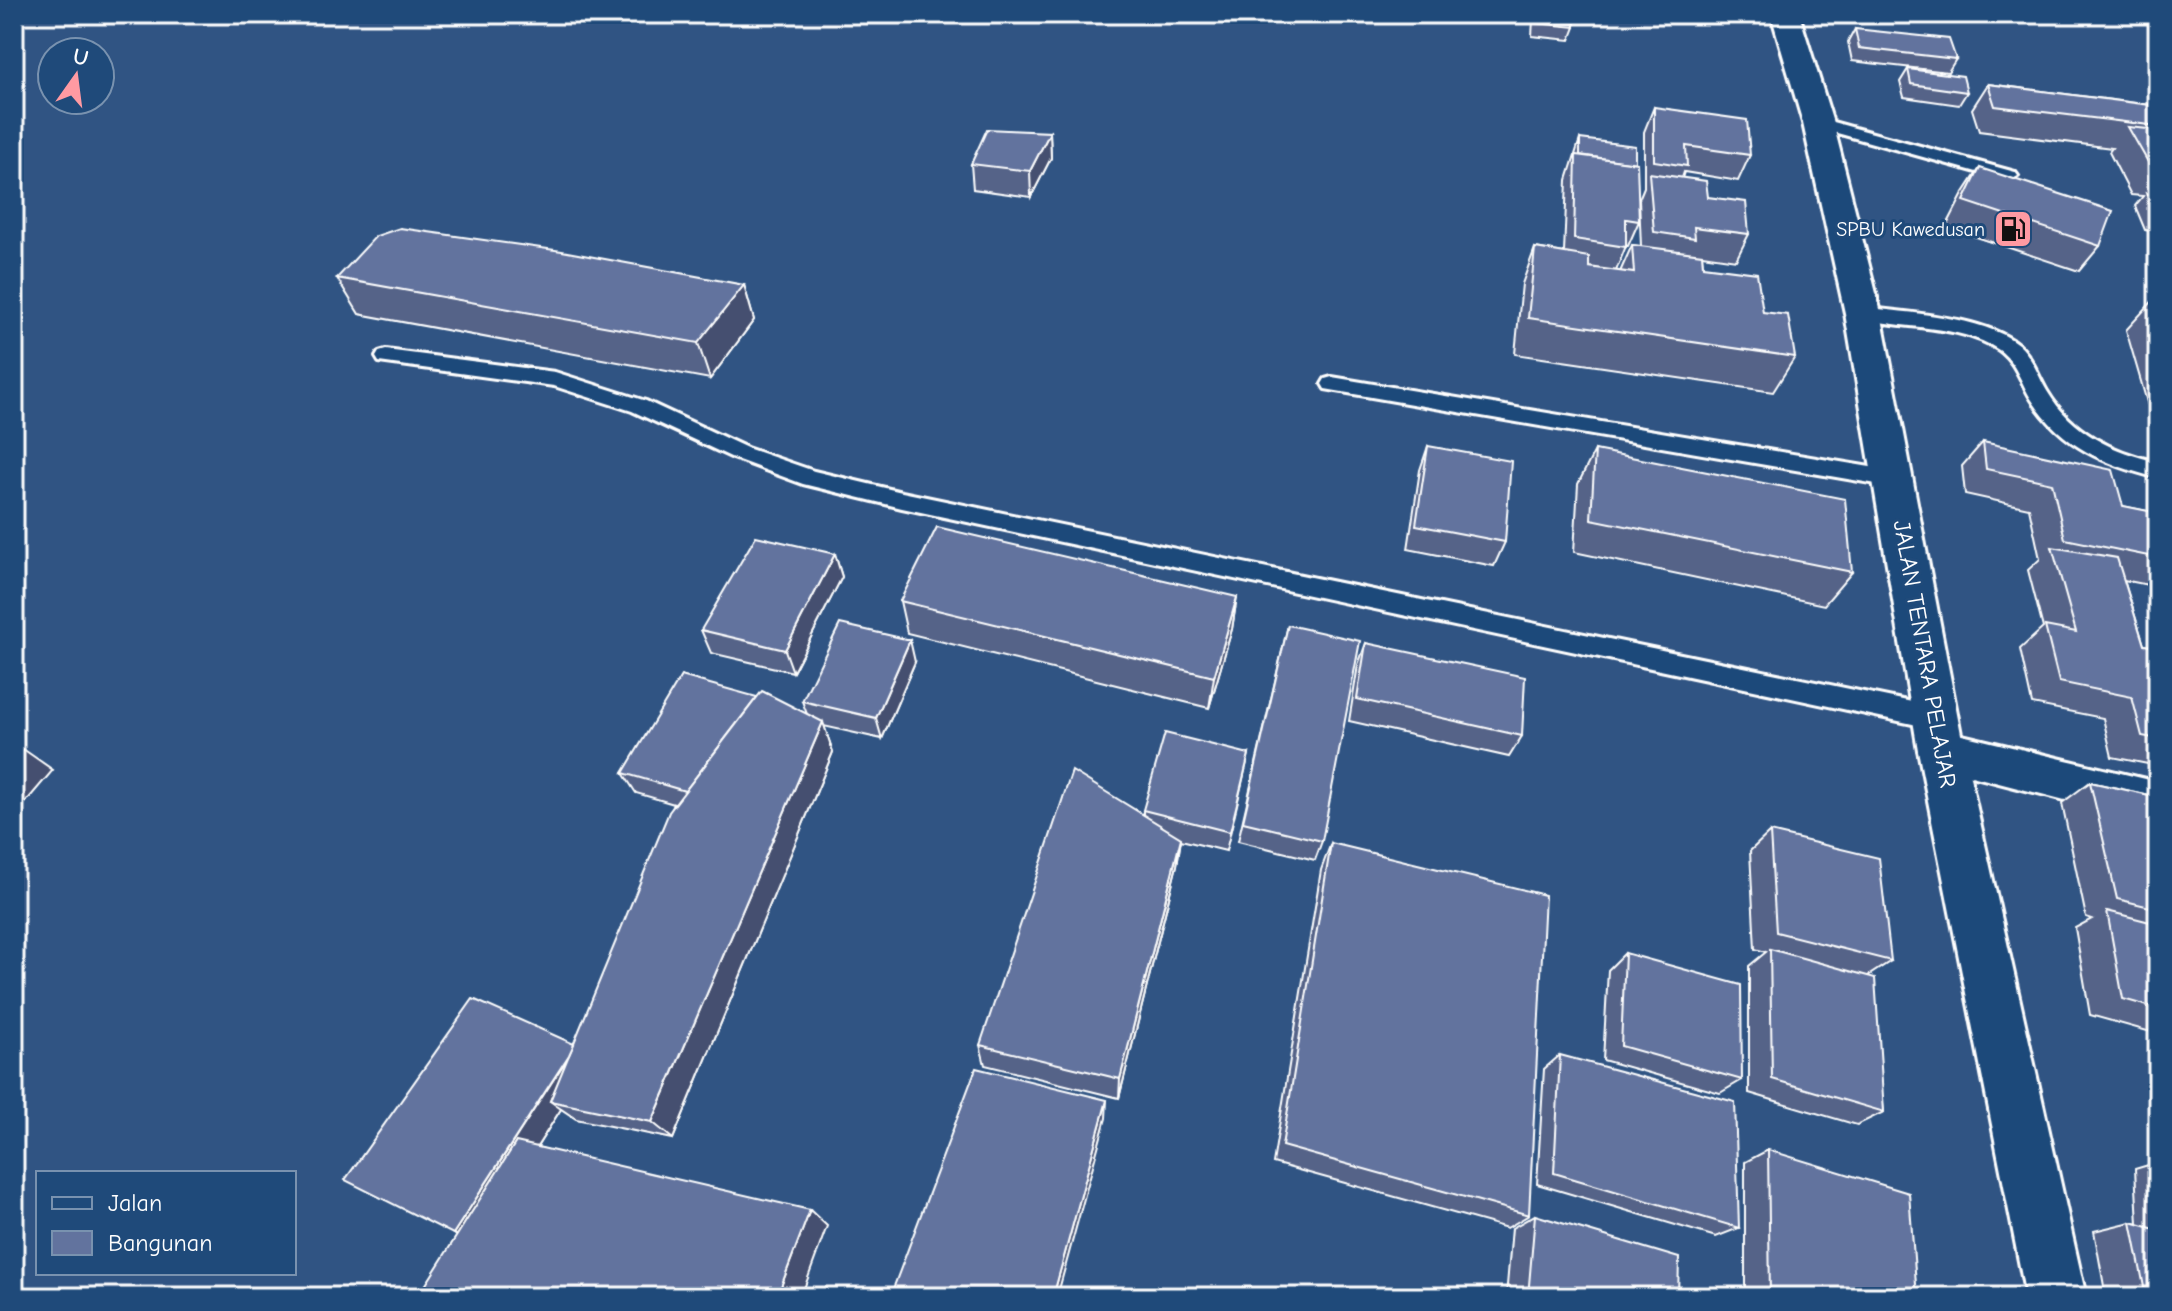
<svg xmlns="http://www.w3.org/2000/svg" width="2172" height="1311" font-family="'Comic Neue',sans-serif">
	<rect width="100%" height="100%" fill="#305483"/>
	<filter id="ink" filterUnits="userSpaceOnUse"><feTurbulence type="fractalNoise" baseFrequency=".0125" numOctaves="2"/><feDisplacementMap in="SourceGraphic" scale="16" xChannelSelector="R" yChannelSelector="G"/><feConvolveMatrix kernelMatrix="1 2 1 2 8 2 1 2 1" color-interpolation-filters="sRGB"/></filter>
	<g filter="url(#ink)">
		<g fill="none" stroke-linecap="round" stroke-linejoin="round">
			<g stroke="#fff" stroke-width="6">
				<g id="lane">
					<path d="M1818 118 2015 172 2018 176 2009 181 1812 126 1810 123 1812 120Z"/>
					<path d="M1863 307C1907 313 1983 316 2018 344 2032 356 2038 376 2047 391 2072 433 2113 452 2158 462V478C2106 465 2062 447 2032 400 2021 383 2016 362 1999 350 1958 323 1902 330 1856 317L1853 313 1856 309Z"/>
					<path d="M386 350 555 372 646 401 747 448 814 471 902 492 1936 707 1945 711 1948 718 1945 725 1936 729 902 508 803 484 733 458 632 411 554 386 379 362 376 357 379 352Z"/>
					<path d="M1332 377 1894 471 1902 473 1905 479 1902 485 1894 487 1325 389 1322 384 1325 379Z"/>
				</g>
			</g>
			<g stroke="#fff" stroke-width="6">
				<path id="street" d="M1941 730 2158 782V824L1925 764 1918 750 1925 736Z"/>
			</g>
			<g stroke="#fff" stroke-width="6">
				<path id="secondary" d="M1771 14H1799L1833 123 1881 313 1964 750 2086 1297H2026L1918 750 1845 313 1803 123Z"/>
			</g>
			<use href="#lane" fill="#1f4a7a" fill-rule="evenodd"/>
			<use href="#street" fill="#1f4a7a" fill-rule="evenodd"/>
			<use href="#secondary" fill="#1f4a7a" fill-rule="evenodd"/>
		</g>
		<g fill="#546388" stroke="#fff" stroke-width="2">
			<path d="M1534 14H1574L1575 27 1570 40 1532 36 1533 20Z"/>
			<path d="M1855 29 1956 59 1948 72 1852 61 1848 42Z"/>
			<path d="M1908 69 1967 92 1959 105 1904 97 1900 82Z"/>
			<path d="M1988 84 2158 106V232L2145 230 2135 206 2143 196 2131 195 2109 152 2112 148 1979 131 1972 109Z"/>
			<path d="M1654 107 1750 155 1738 181 1684 172 1682 178 1708 197 1749 234 1736 260 1702 255 1703 266 1763 312 1795 357 1773 392 1515 354 1522 284 1535 248 1564 253 1567 180 1580 139 1639 221 1628 246H1626L1616 271 1620 272 1632 245 1641 246 1639 199 1644 187V132Z"/>
			<path d="M1050 132 1051 158 1031 197 973 189 971 164Z"/>
			<path d="M1980 168 2100 246 2079 271 1946 227 1963 194Z"/>
			<path d="M337 278 744 285 754 320 710 379 359 314Z"/>
			<path d="M2158 295V440L2126 330Z"/>
			<path d="M1983 442 2123 506 2158 513V587L2124 580 2144 645 2158 647V766L2112 757 2103 718 2032 704 2020 649 2043 628 2028 570 2040 559 2029 508 1965 494 1962 466Z"/>
			<path d="M1428 446 1505 542 1494 566 1408 549 1420 470Z"/>
			<path d="M1595 450 1852 572 1824 605 1574 552 1578 484Z"/>
			<path d="M835 554 842 577 793 672 711 653 701 630Z"/>
			<path d="M1237 597 1232 629 1209 708 907 633 900 601Z"/>
			<path d="M1288 625 1322 841 1315 860 1238 841Z"/>
			<path d="M1366 643 1522 736 1509 757 1349 721 1358 665Z"/>
			<path d="M915 662 882 739 824 726 833 752 673 1139 576 1119 561 1109 537 1147 827 1226 457 1235 574 1044 674 804 636 793 623 773 807 714 802 701Z"/>
			<path d="M1249 754 1226 851 1181 840 1177 865 1119 1098 985 1065 980 1045 1143 814V810Z"/>
			<path d="M2090 782 2158 797V1034L2090 1015 2075 928 2092 919 2086 917 2062 803Z"/>
			<path d="M1770 832 1891 961 1868 976 1884 1112 1857 1125 1749 1093V966L1766 952 1755 949 1750 851Z"/>
			<path d="M1331 843 1529 1215 1507 1228 1273 1163 1321 870Z"/>
			<path d="M1625 953 1742 1080 1720 1093 1603 1060 1608 970Z"/>
			<path d="M1560 1055 1739 1228 1716 1237 1537 1184 1544 1069Z"/>
			<path d="M1768 1150 1917 1297H1745V1162Z"/>
			<path d="M2158 1162V1297H2106L2094 1231 2131 1222 2138 1224 2135 1169Z"/>
			<path d="M1535 1215 1678 1297H1506L1512 1228Z"/>
		</g>
		<g fill="#45506f" stroke="#fff" stroke-width="2">
			<path d="M1050 132 1051 158 1031 197 1030 171Z"/>
			<path d="M744 285 754 320 710 379 698 343Z"/>
			<path d="M835 554 842 577 793 672 785 650Z"/>
			<path d="M1237 597 1232 629 1209 708 1214 677Z"/>
			<path d="M910 640 915 662 882 739 876 718Z"/>
			<path d="M823 722 833 752 673 1139 652 1122Z"/>
			<path d="M23 749 53 770 14 816V760Z"/>
			<path d="M1181 838 1177 865 1119 1098 1120 1079Z"/>
			<path d="M576 1045 550 1101 561 1109 476 1243 453 1234Z"/>
			<path d="M1107 1100 1106 1118 1057 1297H1053Z"/>
			<path d="M810 1210 827 1226 801 1297H777Z"/>
		</g>
		<g fill="#62739e" stroke="#fff" stroke-width="2">
			<path d="M1536 14H1574L1575 27 1536 23Z"/>
			<path d="M1855 29 1949 39 1956 59 1859 48Z"/>
			<path d="M1908 69 1963 76 1967 92 1911 84Z"/>
			<path d="M1988 84 2158 106V126L1995 106Z"/>
			<path d="M1654 107 1747 120 1750 155 1686 146 1687 166 1654 161Z"/>
			<path d="M2128 127 2158 130V170L2152 169Z"/>
			<path d="M987 129 1050 132 1030 171 971 164Z"/>
			<path d="M1580 139 1635 146V163L1580 155Z"/>
			<path d="M1576 155 1637 163 1639 221 1626 219V247L1574 239Z"/>
			<path d="M1980 168 2113 211 2100 246 1964 201Z"/>
			<path d="M1649 173 1706 181 1708 197 1746 202 1749 234 1694 227 1695 238 1654 232Z"/>
			<path d="M2146 193 2158 195V217H2156Z"/>
			<path d="M400 228 562 251 744 285 698 343 337 278 376 236Z"/>
			<path d="M1632 245 1702 254 1703 266 1757 273 1763 312 1788 315 1795 357 1528 318 1535 248 1589 257V267L1634 273Z"/>
			<path d="M1983 442 2113 470 2123 506 2158 513V558L2065 539 2052 483 1986 469Z"/>
			<path d="M1428 446 1511 461 1505 542 1416 525Z"/>
			<path d="M1595 450 1845 499 1852 572 1591 519Z"/>
			<path d="M937 527 1237 597 1214 677 900 601Z"/>
			<path d="M756 536 835 554 785 650 701 630Z"/>
			<path d="M2052 547 2117 558 2144 645 2158 647V739L2142 736 2132 697 2059 682 2045 626 2076 632Z"/>
			<path d="M840 624 910 640 876 718 802 701Z"/>
			<path d="M1288 625 1360 641 1322 841 1243 822Z"/>
			<path d="M1366 643 1525 677 1522 736 1357 699Z"/>
			<path d="M681 676 757 697 685 791 623 773Z"/>
			<path d="M762 691 823 722 652 1122 550 1101 669 812Z"/>
			<path d="M1165 733 1249 754 1230 832 1143 810Z"/>
			<path d="M14 747 23 749 14 760Z"/>
			<path d="M1072 771 1181 838 1120 1079 980 1045Z"/>
			<path d="M2090 782 2158 797V909L2117 899Z"/>
			<path d="M1770 832 1879 858 1891 961 1776 932Z"/>
			<path d="M1331 843 1545 895 1529 1215 1282 1146Z"/>
			<path d="M2107 911 2158 924V1009L2123 999Z"/>
			<path d="M1770 949 1875 978 1884 1112 1772 1079Z"/>
			<path d="M1625 953 1741 985 1742 1080 1621 1046Z"/>
			<path d="M473 999 574 1044 569 1055 453 1234 345 1180Z"/>
			<path d="M1560 1055 1735 1102 1739 1228 1554 1173Z"/>
			<path d="M976 1068 1107 1100 1053 1297H890Z"/>
			<path d="M516 1142 810 1210 777 1297H418Z"/>
			<path d="M1768 1150 1909 1193 1917 1297H1770Z"/>
			<path d="M1535 1215 1679 1258 1678 1297H1528Z"/>
			<path d="M2131 1222 2158 1230V1297H2146Z"/>
		</g>
	</g>
	<defs>
		<g id="fuel-square" transform="scale(2)"><rect x="-9" y="-9" width="18" height="18" rx="4" fill="#ff9aa2" stroke="#1f4a7a"/><path d="M-5.5-6h7V0h2V4h1.3V-2.5L3-4.5l.8-.8L6-3V5H2.5V1h-1V6h-7ZM-4.2-4.7v3.2H.2V-4.7Z" fill="#111"/></g>
	</defs>
	<g fill-rule="evenodd">
		<use href="#fuel-square" x="2013" y="229"/>
	</g>
	<g text-anchor="middle" stroke-width="6" stroke-linejoin="round" paint-order="stroke">
		<g font-size="20" fill="#fff" stroke="#1f4a7a" text-anchor="end">
			<text x="1985" y="236">SPBU Kawedusan</text>
		</g>
		<g font-size="24" fill="#fff" stroke="#1f4a7a">
			<text transform="translate(1925 654) rotate(80)" y="8">JALAN TENTARA PELAJAR</text>
		</g>
	</g>
	<rect width="2172" height="1311" fill="none" stroke="#1f4a7a" stroke-width="48"/>
	<rect x="24" y="24" width="2124" height="1263" fill="none" stroke="#fff" stroke-width="3" filter="url(#ink)"/>
	<rect x="36" y="1171" width="260" height="104" fill="#1f4a7a" stroke="#7992af" stroke-width="2"/>
	<rect x="52" y="1197" width="40" height="12" fill="#1f4a7a" stroke="#7992af" stroke-width="2"/>
	<text x="108" y="1211" font-size="24" fill="#ffffff">Jalan</text>
	<rect x="52" y="1231" width="40" height="24" fill="#62739e" stroke="#7992af" stroke-width="2"/>
	<text x="108" y="1251" font-size="24" fill="#ffffff">Bangunan</text>
	<g transform="translate(76 76) rotate(14)"><circle r="38" fill="#1f4a7a" stroke="#7992af" stroke-width="2"/>
	<path d="M0-6L14 30L0 20L-14 30Z" fill="#ff9aa2"/>
	<text y="-12" font-size="22" font-weight="bold" text-anchor="middle" fill="#ffffff">U</text>
	</g>
</svg>
